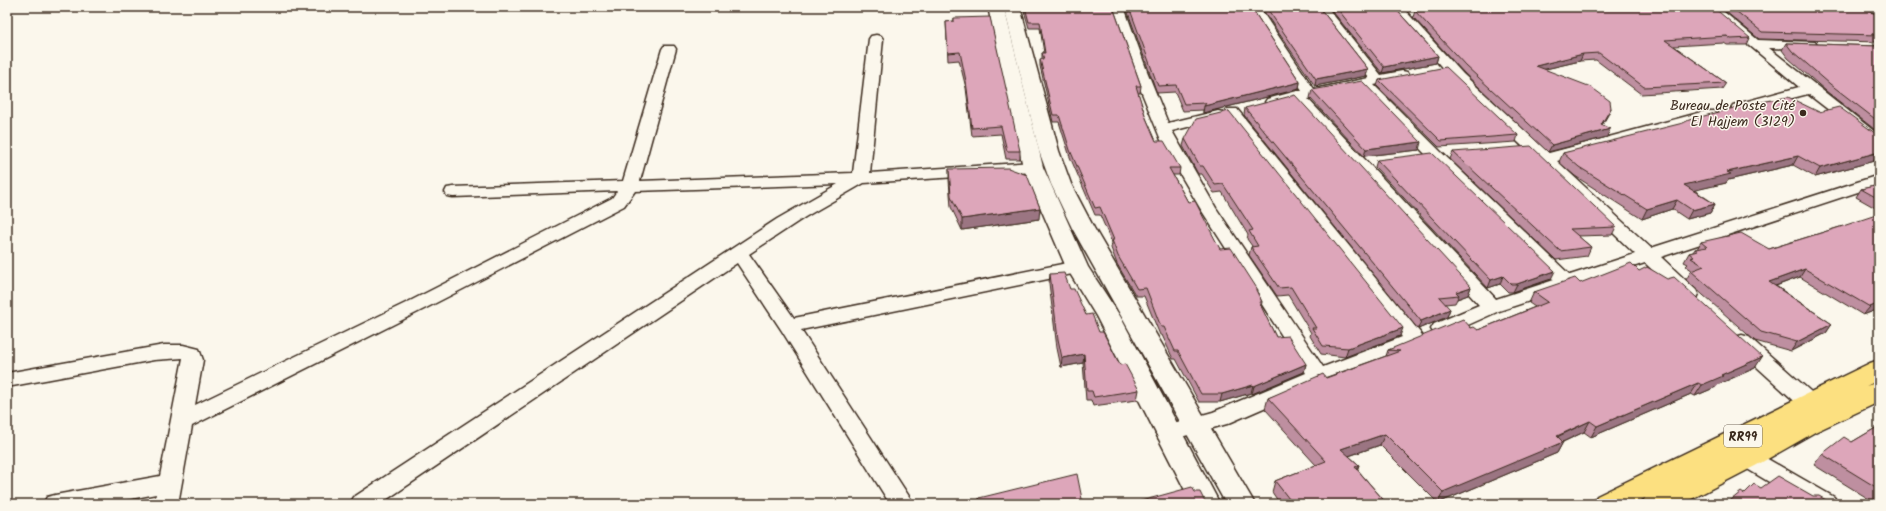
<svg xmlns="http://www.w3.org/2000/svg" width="1886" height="511" font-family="Kalam,sans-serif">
	<rect width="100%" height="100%" fill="#fbf7ec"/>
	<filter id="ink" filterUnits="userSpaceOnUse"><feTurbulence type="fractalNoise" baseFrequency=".025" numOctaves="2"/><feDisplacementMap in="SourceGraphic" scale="8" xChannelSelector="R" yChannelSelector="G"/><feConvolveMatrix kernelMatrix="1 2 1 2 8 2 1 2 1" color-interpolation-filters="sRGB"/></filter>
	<g filter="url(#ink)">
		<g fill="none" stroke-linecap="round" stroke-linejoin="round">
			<g stroke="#3b2a1e" stroke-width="3">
				<g id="minor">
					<path d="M1112 7H1124L1147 71 1168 123 1218 111 1223 112 1225 115 1223 118 1172 131 1216 208 1323 367 1402 337 1227 115 1225 112 1227 109H1237L1422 335 1425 340 1422 345 1326 381 1227 424 1167 441 1159 439 1156 433 1159 427 1213 412 1306 373 1200 208 1163 145 1133 71Z"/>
					<path d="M1247 7H1259L1314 89 1369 78 1314 7H1327L1381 75 1402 71 1407 72 1409 75 1407 78 1374 85 1440 151 1570 275 1635 254 1453 80 1389 7H1402L1463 74 1549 153 1706 111H1716L1718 114 1716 117 1557 161 1651 248 1879 175V185L1661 257 1696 290 1698 294 1696 298 1689 300 1682 298 1645 263 1499 311 1448 334 1441 336 1434 334 1431 329 1434 324 1479 305 1295 102 1272 106 1267 105 1265 102 1267 99 1297 91H1302ZM1361 88 1428 157 1554 280 1496 299 1308 99Z"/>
					<path d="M1704 7H1718L1758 40 1815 42 1817 45 1815 48 1810 49 1769 48 1879 135V147L1874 145 1808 94 1738 112 1733 111 1731 108 1733 105 1799 87Z"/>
					<path d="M876 35 881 36 883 39 870 173 1033 162 1039 164 1041 167 1039 170 1033 172 864 183 805 217 749 254 794 318 1077 261 1083 263 1086 267 1083 271 1077 273 801 330 914 504H890L782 331 737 263 380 504H350L354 497 777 219 838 184 635 191 624 206 426 308 192 426 178 504H154L156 494 105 504H43L47 497 55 495 160 476 183 358 154 360 7 387V373L164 345H183L199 349 203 360 195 405 412 300 612 198 617 191 453 197 447 196 445 192 447 188 453 187 623 181 662 49 664 46H674L676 49 640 181 853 173 869 39 871 36Z"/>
					<path d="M1742 335 1749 337 1818 398 1821 403 1818 408 1810 411 1802 408 1735 347 1732 342 1735 337Z"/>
					<path d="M1737 443 1745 446 1834 497 1838 504H1806L1729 458 1726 452 1729 446Z"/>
				</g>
			</g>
			<g stroke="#3b2a1e" stroke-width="3">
				<g id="tertiary">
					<path d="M988 7H1004L1043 167 1088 267 1120 316 1220 504H1192L1096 316 1066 267 1023 167Z"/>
					<path d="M1004 7H1020L1059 151 1071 184 1094 228 1255 504H1226L1072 228 1051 184 1039 151Z"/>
				</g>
			</g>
			<g stroke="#3b2a1e" stroke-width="3">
				<path id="primary" d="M1879 360V380L1866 386 1879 382V402L1815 432 1757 465 1682 504H1642L1645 498 1633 504H1593L1597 496 1870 363Z"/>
			</g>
			<use href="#minor" fill="#fbf7ec" fill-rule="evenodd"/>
			<use href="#tertiary" fill="#fbf7ec" fill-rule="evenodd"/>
			<use href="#primary" fill="#fce080" fill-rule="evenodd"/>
		</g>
		<g fill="#be8fa0" stroke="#3b2a1e">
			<path d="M1023 7H1113L1141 86 1140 93H1138L1146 118 1156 141 1180 168 1179 175H1173L1188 202 1220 249 1258 290V293L1262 302 1261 307 1276 337 1306 364 1304 372 1252 394 1251 393 1220 402H1199L1176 359H1173L1162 335H1160L1144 296H1136L1117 264 1111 248 1112 243 1100 215H1095L1070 157 1059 122H1053L1040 66V59H1042V53H1044L1040 28H1029Z"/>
			<path d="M1126 7H1251L1300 82 1299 89 1203 113V110L1183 111 1175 92 1157 93Z"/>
			<path d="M1261 7H1319L1368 69 1366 76 1315 86Z"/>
			<path d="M1329 7H1394L1438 56 1436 63 1382 73Z"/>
			<path d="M1720 7H1857L1879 15V42L1759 39Z"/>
			<path d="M1868 7H1879V11Z"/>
			<path d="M1415 11 1750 38 1747 45H1727L1724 43 1674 46 1726 83 1722 89 1641 94 1596 60 1580 61 1545 69 1611 108 1602 125 1610 129 1607 137 1548 152 1464 73 1413 17Z"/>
			<path d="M954 18 1020 151V159H1006L1001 134 972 136 966 88 959 60 948 61 946 22 954 21Z"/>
			<path d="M1786 43 1879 46V133L1826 91 1788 58 1782 50Z"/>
			<path d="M1379 80 1518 135 1516 142 1439 147 1377 86Z"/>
			<path d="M1312 90 1419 150 1364 156 1310 98Z"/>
			<path d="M1245 108 1471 287 1468 295 1457 299 1455 303 1445 304 1450 309 1447 317 1418 329 1244 115Z"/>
			<path d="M1819 112 1874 161 1815 177 1793 165 1728 180 1726 183 1694 190 1715 204 1710 213 1687 219 1672 209 1642 219 1575 176 1559 162 1563 153Z"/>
			<path d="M1185 139 1400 336 1345 357 1321 354 1310 336 1311 333 1288 295 1277 296 1249 255 1251 247 1252 246 1247 239 1248 235 1222 192 1214 193 1202 174H1198L1183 146Z"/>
			<path d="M1453 152 1616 227 1612 235 1578 236 1591 247 1587 256 1556 260 1450 159Z"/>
			<path d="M1377 160 1551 279 1513 292H1508L1500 284 1488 288 1375 167Z"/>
			<path d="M949 169 1039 219 962 230 951 207 949 180Z"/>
			<path d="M1879 185V210L1856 197 1861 189Z"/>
			<path d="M1840 227 1879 309 1863 315 1800 277 1776 286 1832 324 1826 333 1791 351 1755 341 1686 280 1691 271H1693L1686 266 1688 264 1684 262 1689 253 1693 252 1695 249H1697L1701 242 1769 249Z"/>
			<path d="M1050 274 1070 289 1086 315 1099 332 1120 365 1139 390 1137 400 1093 406 1091 400H1086L1083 363 1061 367 1057 348 1049 283Z"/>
			<path d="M1580 283 1755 368 1719 384 1716 387 1695 396 1691 394 1591 437 1584 432 1563 442 1557 453 1438 503 1380 445 1349 456 1359 465 1357 469 1387 504H1280L1272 492 1275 481 1316 465 1265 409 1268 398 1386 356 1388 350 1471 328 1478 330 1535 307 1529 303 1534 292Z"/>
			<path d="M1879 426V504H1877L1814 465 1822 454 1852 442Z"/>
			<path d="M979 498 1083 504H979Z"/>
		</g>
		<g fill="#9b7482" stroke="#3b2a1e">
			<path d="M1583 54 1580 61 1533 72 1536 66Z"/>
			<path d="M1438 56 1436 63 1382 73 1384 67Z"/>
			<path d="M1368 69 1366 76 1315 86 1316 79Z"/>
			<path d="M1300 82 1299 89 1203 113 1204 106Z"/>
			<path d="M1611 108 1608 115 1598 132 1601 125Z"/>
			<path d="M1610 129 1607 137 1548 152 1552 145Z"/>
			<path d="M1421 142 1419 150 1364 156 1366 149Z"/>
			<path d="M1879 152 1874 161 1815 177 1820 168Z"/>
			<path d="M1798 156 1793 165 1728 180 1726 183 1679 194 1684 185 1727 172Z"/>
			<path d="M1677 200 1672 209 1642 219 1647 209Z"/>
			<path d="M1715 204 1710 213 1687 219 1692 210Z"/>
			<path d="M1040 208 1039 219 962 230V219Z"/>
			<path d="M1805 269 1800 277 1764 290 1769 282Z"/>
			<path d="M1555 271 1551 279 1513 292 1517 284Z"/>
			<path d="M1503 276 1500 284 1488 288 1491 280Z"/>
			<path d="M1471 287 1468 295 1457 299 1459 295 1456 292Z"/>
			<path d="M1879 303V309L1863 315 1870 307Z"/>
			<path d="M1450 309 1447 317 1418 329 1421 321Z"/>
			<path d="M1832 324 1826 333 1791 351 1797 342Z"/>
			<path d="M1403 328 1400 336 1345 357 1348 348Z"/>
			<path d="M1084 354 1083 363 1061 367 1062 358Z"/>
			<path d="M1762 357 1755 368 1719 384 1716 387 1695 396 1702 385 1721 375Z"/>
			<path d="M1306 364 1304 372 1252 394 1254 386Z"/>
			<path d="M1698 383 1691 394 1591 437 1597 426Z"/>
			<path d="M1253 385 1251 393 1220 402 1222 394Z"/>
			<path d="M1590 421 1584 432 1556 445 1563 442 1557 453 1438 503 1443 492Z"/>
			<path d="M1385 434 1380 445 1337 460 1341 449Z"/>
			<path d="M1359 465 1355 477V467Z"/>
		</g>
		<g fill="#dda6ba" stroke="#3b2a1e">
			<path d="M1025 7H1113L1141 86H1136L1146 118 1156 141H1164L1180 168H1169L1188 202 1195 201 1220 249 1231 248 1258 290H1256L1262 302H1259L1276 337 1288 336 1306 364 1254 386 1253 385 1222 394H1201L1178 351H1175L1164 327H1161L1146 288 1137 289 1118 256 1112 240H1114L1100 207 1095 208 1070 150 1059 115H1053L1040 59H1044L1042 53H1045L1040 22H1029Z"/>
			<path d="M1129 7H1251L1300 82 1204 106 1206 103 1184 104 1176 85 1158 86Z"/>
			<path d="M1266 7H1319L1368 69 1316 79Z"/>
			<path d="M1336 7H1394L1438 56 1384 67Z"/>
			<path d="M1502 7H1713L1750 38 1731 39 1727 36 1665 40 1726 83 1644 87 1599 53 1583 54 1536 66 1591 87 1610 101 1611 108 1601 125 1610 129 1552 145 1466 66 1415 11Z"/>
			<path d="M1731 7H1857L1879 15V35L1762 32Z"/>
			<path d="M990 17 1020 151H1007L1001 126 972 128 966 81 960 52 948 53 946 22 954 21V18Z"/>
			<path d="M1786 43 1879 46V122L1830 84 1792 51Z"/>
			<path d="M1446 67 1518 135 1441 141 1379 80Z"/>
			<path d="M1362 81 1421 142 1366 149 1312 90Z"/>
			<path d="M1295 95 1471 287 1456 292 1459 295 1439 297 1450 309 1421 321 1245 108Z"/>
			<path d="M1788 97 1819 112 1839 107 1879 136V152L1820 168 1798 156 1727 172 1731 174 1684 185 1715 204 1692 210 1677 200 1647 209 1579 167 1563 153 1683 123 1689 120 1745 105Z"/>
			<path d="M1229 111 1403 328 1348 348 1323 346 1312 328H1316L1291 287 1279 288 1251 247 1258 246 1249 231 1253 230 1223 184 1215 185 1203 166H1200L1185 139 1196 119Z"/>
			<path d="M1531 146 1616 227 1570 229 1591 247 1560 251 1453 152Z"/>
			<path d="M1432 153 1555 271 1517 284H1511L1503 276 1491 280 1377 160Z"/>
			<path d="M1008 168 1027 175 1040 208 962 219 951 196 949 169Z"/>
			<path d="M1879 185V199L1861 189Z"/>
			<path d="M1879 214V303L1870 307 1805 269 1769 282 1832 324 1797 342 1761 332 1691 271 1704 266 1691 258 1694 257 1689 253 1698 251 1695 249 1707 247 1701 242 1741 233 1769 249 1840 227Z"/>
			<path d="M1631 263 1639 271 1647 267 1667 279 1674 277 1762 357 1721 375 1723 376 1702 385 1698 383 1597 426 1590 421 1557 436 1563 442 1443 492 1385 434 1341 449 1359 465 1355 467 1387 504H1293L1275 481 1326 461 1268 398 1323 374 1326 378 1400 351 1388 350 1463 319 1471 328 1474 327 1478 330 1548 302 1534 292 1575 278 1580 283Z"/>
			<path d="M1064 273 1070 289H1074L1086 315 1092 314 1099 332H1103L1120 365 1125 364 1139 390 1094 397 1092 391H1087L1084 354 1062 358 1058 339 1050 274Z"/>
			<path d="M1879 426V489L1822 454 1844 437 1852 442Z"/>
			<path d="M1077 474 1083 504H983L979 498Z"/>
			<path d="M1778 476 1813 496H1819L1833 504H1726L1741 492 1744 494 1754 484 1761 488Z"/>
			<path d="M1192 487 1195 492H1200L1206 504H1130Z"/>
		</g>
	</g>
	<circle fill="#3b2a1e" stroke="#fbf7ec" stroke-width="1.5" cx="1803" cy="113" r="4"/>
	<g text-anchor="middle" stroke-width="3" stroke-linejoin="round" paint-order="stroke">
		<rect fill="#fbf7ec" stroke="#75685c" stroke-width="1" x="1724" y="425" width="38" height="22" rx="3"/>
		<g font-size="13" font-weight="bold" fill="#3b2a1e">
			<text x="1743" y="441">RR99</text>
		</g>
		<g font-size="14" fill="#3b2a1e" stroke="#fbf7ec" text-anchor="end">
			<text x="1795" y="110">Bureau de Poste Cité<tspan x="1795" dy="16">El Hajjem (3129)</tspan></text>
		</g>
	</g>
	<rect width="1886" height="511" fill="none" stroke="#fbf7ec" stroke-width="24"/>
	<rect x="12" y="12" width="1862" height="487" fill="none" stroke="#3b2a1e" stroke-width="1.5" filter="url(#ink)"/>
</svg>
